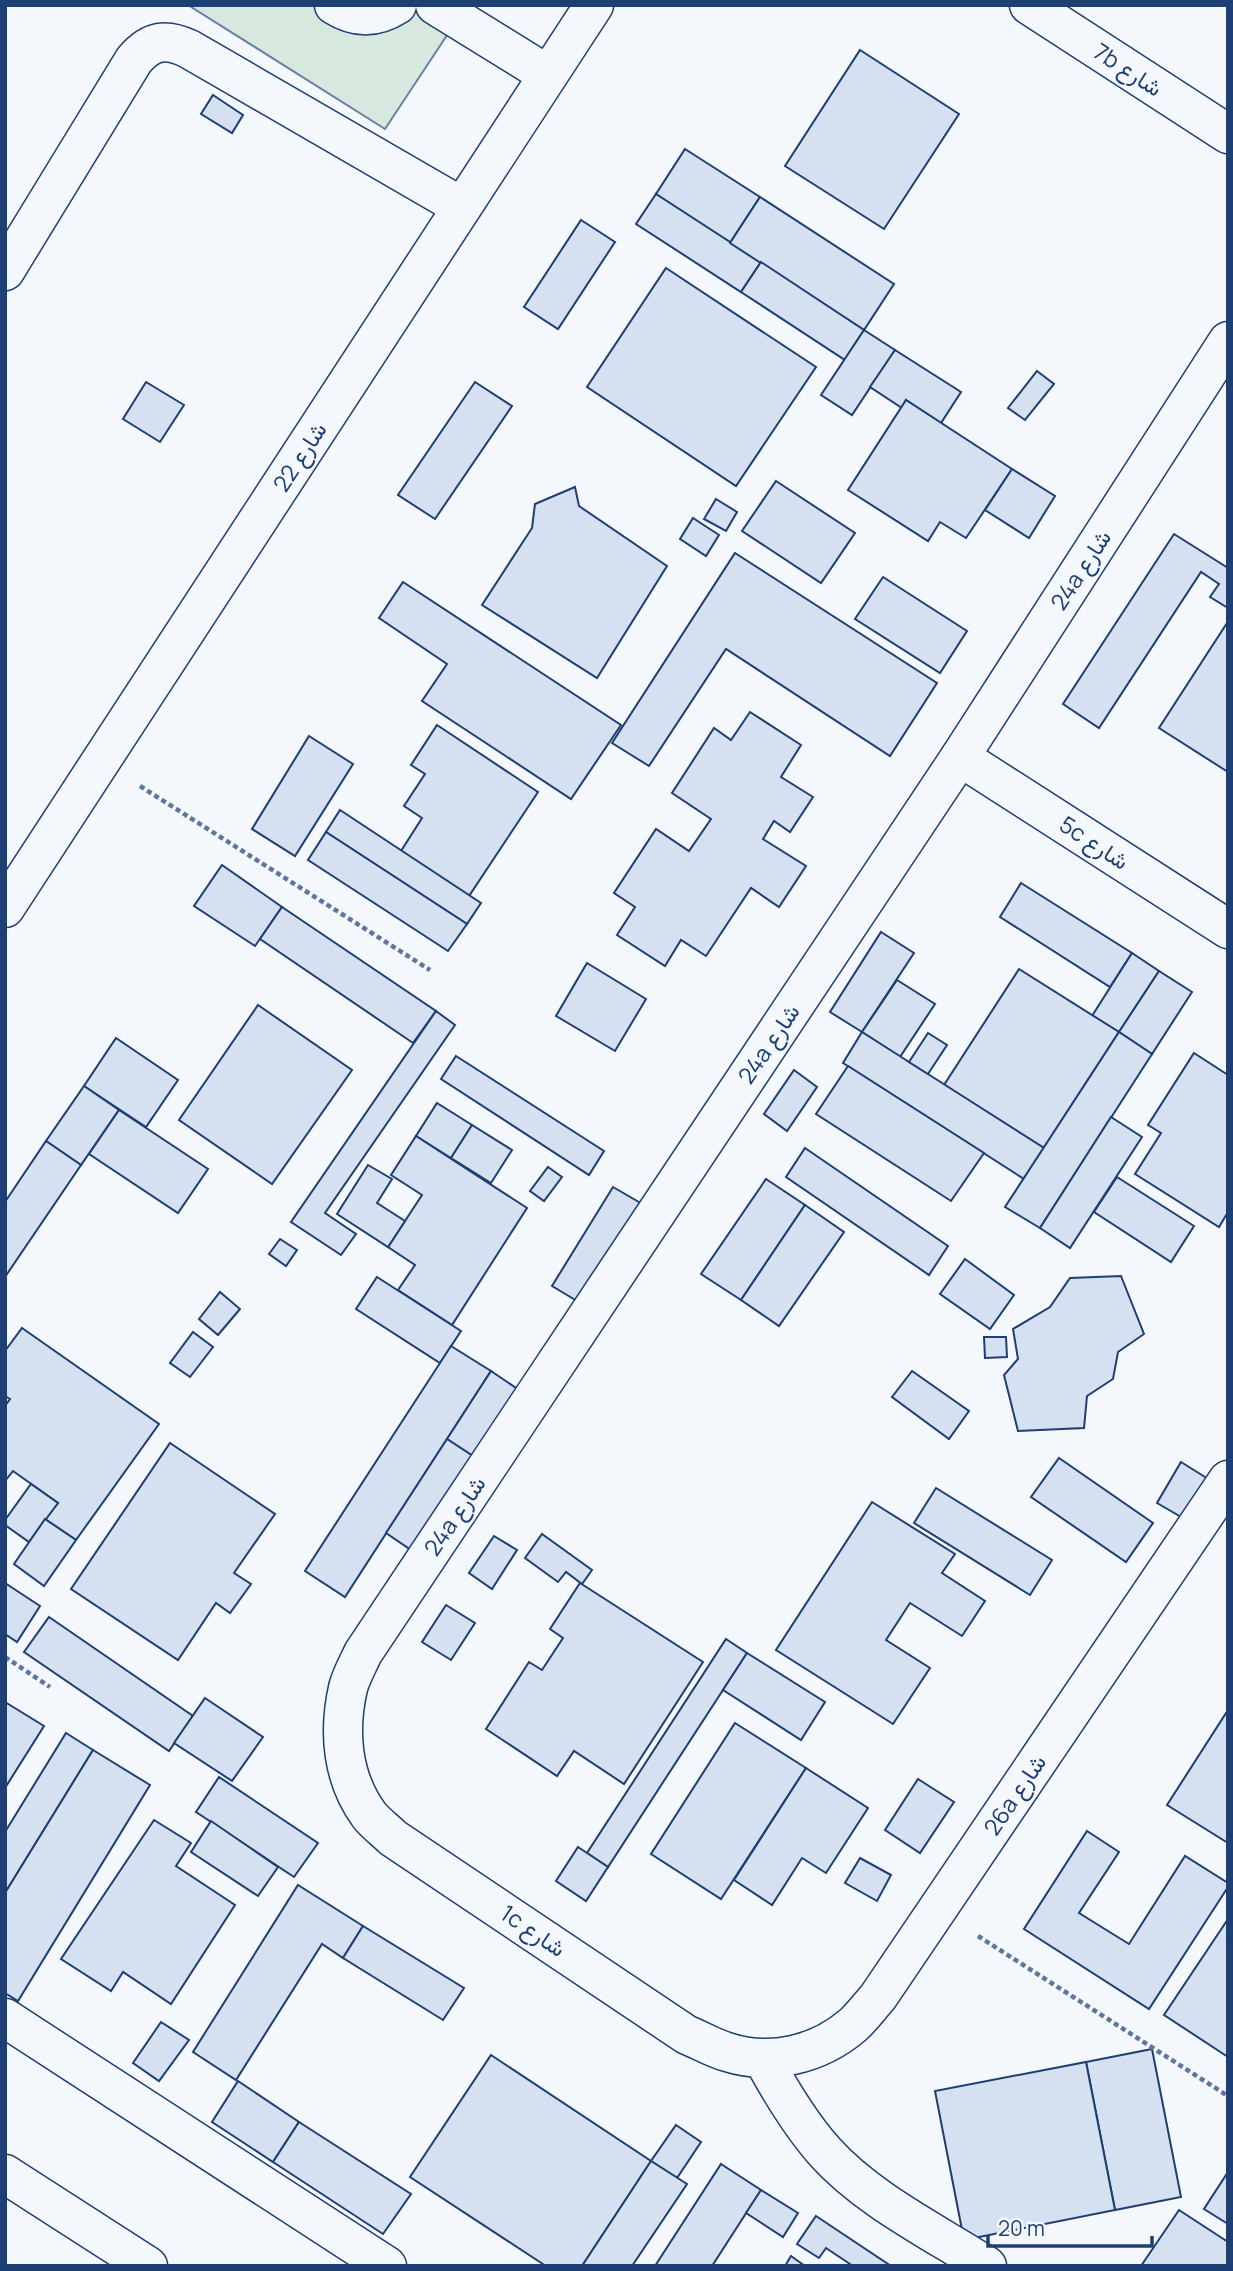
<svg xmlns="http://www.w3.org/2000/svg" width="1233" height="2271" font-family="Manrope,Vazirmatn,sans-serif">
	<rect width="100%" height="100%" fill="#f4f7fb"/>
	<path fill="#d7e8df" stroke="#687fa3" stroke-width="2" d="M188 5H467L385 129Z"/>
	<g fill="#d5e0f0" stroke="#1d3f73" stroke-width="2">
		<path d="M860 50 959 114 884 229 785 166Z"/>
		<path d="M213 95 243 115 232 133 201 114Z"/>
		<path d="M685 149 760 197 730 243 656 194Z"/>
		<path d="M656 194 761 262 741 292 636 224Z"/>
		<path d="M760 197 894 284 864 330 730 243Z"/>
		<path d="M581 220 615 242 558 329 524 307Z"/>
		<path d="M761 262 864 330 845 360 741 292Z"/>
		<path d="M666 268 816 367 736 486 587 387Z"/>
		<path d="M864 330 895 350 852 415 821 395Z"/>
		<path d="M895 350 961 392 941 423 906 400 902 408 870 387Z"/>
		<path d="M1037 371 1054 384 1025 420 1008 408Z"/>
		<path d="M146 382 184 405 160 442 123 419Z"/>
		<path d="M475 382 512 406 435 519 398 495Z"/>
		<path d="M906 400 1012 469 966 538 940 522 928 541 848 490Z"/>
		<path d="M1012 469 1055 496 1029 538 985 510Z"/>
		<path d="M776 481 855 533 821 583 742 531Z"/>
		<path d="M575 487 579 506 667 566 597 678 482 605 532 528 535 504Z"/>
		<path d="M716 499 737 512 726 531 704 519Z"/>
		<path d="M693 518 719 535 706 556 680 539Z"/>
		<path d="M1174 534 1228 568V608L1210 597 1219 584 1201 572 1099 728 1063 704Z"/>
		<path d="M735 553 937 683 890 756 726 649 649 766 612 743Z"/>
		<path d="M883 577 967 631 940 673 855 619Z"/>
		<path d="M403 582 621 725 571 799 422 701 447 664 379 618Z"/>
		<path d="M1227 623H1228V772L1159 728Z"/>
		<path d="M750 712 801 745 781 777 813 797 790 832 774 821 763 839 806 866 779 907 751 888 706 956 681 940 665 966 617 935 635 907 614 893 656 829 689 851 711 819 672 793 714 728 731 740Z"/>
		<path d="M437 725 538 792 469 896 401 851 422 818 404 806 425 774 411 765Z"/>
		<path d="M309 736 353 764 295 856 252 829Z"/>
		<path d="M340 810 481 903 467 924 326 832Z"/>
		<path d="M326 832 467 924 448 951 308 860Z"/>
		<path d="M222 865 282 907 255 946 194 906Z"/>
		<path d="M1021 883 1132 953 1110 987 1000 917Z"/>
		<path d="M282 907 436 1011 413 1043 260 939Z"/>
		<path d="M881 932 914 953 862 1032 830 1012Z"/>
		<path d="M1132 953 1159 971 1119 1032 1092 1016Z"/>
		<path d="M587 963 646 999 615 1051 556 1016Z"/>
		<path d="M1019 969 1119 1032 1044 1148 944 1085Z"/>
		<path d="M1159 971 1192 992 1152 1054 1119 1032Z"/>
		<path d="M897 980 935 1004 900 1057 862 1032Z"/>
		<path d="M258 1005 352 1070 272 1184 179 1120Z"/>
		<path d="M436 1011 455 1025 325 1213 356 1234 341 1255 291 1222Z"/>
		<path d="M862 1032 1044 1148 1024 1179 843 1063Z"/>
		<path d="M1119 1032 1152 1054 1040 1228 1005 1207Z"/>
		<path d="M928 1033 947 1045 928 1074 909 1062Z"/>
		<path d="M116 1038 178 1080 146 1127 84 1086Z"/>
		<path d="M1194 1053 1228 1075V1212L1219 1227 1135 1174 1161 1133 1148 1125Z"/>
		<path d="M456 1056 604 1151 589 1175 441 1079Z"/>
		<path d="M848 1066 984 1153 951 1201 816 1114Z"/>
		<path d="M794 1070 817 1087 787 1131 764 1114Z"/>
		<path d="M84 1086 119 1110 81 1165 46 1141Z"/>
		<path d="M437 1103 472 1125 451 1158 416 1136Z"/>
		<path d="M119 1110 208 1169 178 1213 89 1154Z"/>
		<path d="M1111 1117 1142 1137 1070 1248 1040 1228Z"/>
		<path d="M472 1125 512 1150 491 1183 451 1158Z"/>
		<path d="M416 1136 527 1208 452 1325 398 1290 415 1265 388 1247 422 1195 391 1175Z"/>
		<path d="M46 1141 81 1165 5 1277V1202Z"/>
		<path d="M805 1148 948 1246 929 1275 786 1177Z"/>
		<path d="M368 1165 392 1179 377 1203 405 1221 388 1247 337 1214Z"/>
		<path d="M548 1167 562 1177 544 1201 530 1191Z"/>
		<path d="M1117 1177 1194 1226 1171 1262 1094 1212Z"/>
		<path d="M766 1179 805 1205 741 1300 701 1274Z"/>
		<path d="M613 1187 644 1205 582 1304 552 1286Z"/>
		<path d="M805 1205 844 1232 779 1326 741 1300Z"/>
		<path d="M280 1239 297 1250 286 1266 269 1254Z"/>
		<path d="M965 1259 1014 1295 990 1329 940 1294Z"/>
		<path d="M1121 1276 1144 1334 1118 1352 1113 1379 1087 1396 1084 1428 1018 1431 1004 1375 1018 1359 1013 1329 1050 1307 1070 1278Z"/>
		<path d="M377 1277 461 1331 440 1363 356 1309Z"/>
		<path d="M220 1292 240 1309 218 1335 199 1319Z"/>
		<path d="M22 1328 159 1424 76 1540 45 1519 58 1503 13 1471 5 1481V1406L10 1399 5 1396V1351Z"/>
		<path d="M193 1332 213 1347 190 1377 170 1363Z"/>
		<path d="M984 1337H1006L1007 1357 985 1358Z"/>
		<path d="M451 1346 491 1371 345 1597 305 1571Z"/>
		<path d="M491 1371 522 1392 479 1460 447 1439Z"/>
		<path d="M912 1371 969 1411 949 1439 892 1397Z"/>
		<path d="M447 1439 479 1460 417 1554 386 1533Z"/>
		<path d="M170 1443 275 1514 234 1573 251 1584 230 1613 216 1603 178 1660 71 1589Z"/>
		<path d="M1059 1458 1153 1523 1126 1562 1031 1497Z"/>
		<path d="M1181 1462 1213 1482 1188 1521 1157 1503Z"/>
		<path d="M31 1484 58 1503 29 1542 5 1525V1520Z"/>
		<path d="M936 1488 1052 1560 1030 1595 914 1523Z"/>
		<path d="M872 1502 955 1554 942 1573 985 1601 962 1636 910 1603 886 1640 930 1668 893 1724 776 1650Z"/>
		<path d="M45 1519 76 1540 44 1586 14 1564Z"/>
		<path d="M542 1534 592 1570 582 1584 566 1572 558 1582 525 1558Z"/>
		<path d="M494 1536 517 1550 492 1589 469 1573Z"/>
		<path d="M5 1583 40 1606 17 1642 5 1634Z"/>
		<path d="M580 1583 703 1662 624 1784 574 1751 557 1776 486 1729 529 1662 542 1670 563 1638 550 1629Z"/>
		<path d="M446 1605 475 1623 451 1660 422 1642Z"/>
		<path d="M49 1617 193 1716 169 1751 24 1652Z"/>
		<path d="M726 1639 747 1653 608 1867 587 1853Z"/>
		<path d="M747 1653 825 1702 801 1740 723 1690Z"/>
		<path d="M205 1698 263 1737 232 1781 174 1743Z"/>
		<path d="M5 1702 44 1726 5 1788Z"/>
		<path d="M1228 1710V1843L1167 1805Z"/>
		<path d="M735 1723 806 1768 721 1899 651 1854Z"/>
		<path d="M66 1733 93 1750 5 1893V1832Z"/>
		<path d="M93 1750 150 1785 18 2001 5 1993V1893Z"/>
		<path d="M806 1768 868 1808 826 1873 802 1858 772 1905 734 1880Z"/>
		<path d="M219 1777 318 1843 294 1877 196 1812Z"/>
		<path d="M918 1779 954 1802 920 1853 885 1830Z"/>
		<path d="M154 1820 191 1843 176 1866 235 1905 171 2004 123 1972 111 1991 61 1959Z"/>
		<path d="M211 1821 278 1867 258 1896 191 1852Z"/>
		<path d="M1087 1831 1119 1852 1079 1913 1129 1944 1185 1856 1228 1883V1887L1149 2009 1024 1929Z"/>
		<path d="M578 1847 608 1867 586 1901 556 1881Z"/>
		<path d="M860 1858 891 1875 877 1901 845 1883Z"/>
		<path d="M298 1885 363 1926 343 1958 322 1944 236 2080 193 2052Z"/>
		<path d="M1228 1919V2057L1164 2015Z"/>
		<path d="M363 1926 464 1988 443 2020 343 1958Z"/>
		<path d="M161 2022 189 2040 159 2081 133 2063Z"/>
		<path d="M1152 2049 1181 2197 1115 2210 1086 2062Z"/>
		<path d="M491 2055 651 2161 582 2266H546L410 2177Z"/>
		<path d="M1086 2062 1115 2210 964 2240 935 2091Z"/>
		<path d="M238 2081 299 2122 273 2162 212 2122Z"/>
		<path d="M299 2122 411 2194 383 2234 273 2162Z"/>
		<path d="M676 2125 701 2142 677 2178 651 2161Z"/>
		<path d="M651 2161 687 2184 632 2266H582Z"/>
		<path d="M721 2164 761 2190 712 2266H655Z"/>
		<path d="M1228 2172V2224L1204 2209Z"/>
		<path d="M761 2190 798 2213 783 2237 746 2213Z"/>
		<path d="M1179 2210 1228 2242V2266H1141Z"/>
		<path d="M816 2216 891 2266H853L826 2248 819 2258 797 2244Z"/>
		<path d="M791 2256 805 2266H785Z"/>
	</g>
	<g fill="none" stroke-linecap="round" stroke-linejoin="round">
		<g stroke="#1d3f73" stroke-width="41">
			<g id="minor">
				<path d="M334 5C356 19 375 19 397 5"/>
				<path d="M435 5 548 75"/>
				<path d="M1029 5 1228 134"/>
				<path d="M5 271 134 60C151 40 166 38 189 49L462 207"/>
				<path d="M1228 341 960 757 363 1653C358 1664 351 1676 348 1688 338 1732 342 1778 369 1815 375 1823 385 1830 393 1838L687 2035C700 2040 713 2048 727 2052 770 2066 818 2055 853 2025 862 2017 870 2006 878 1997L1228 1480"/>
				<path d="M960 757 1228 929"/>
				<path d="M5 908 594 5"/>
				<path d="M5 2018 387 2266"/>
				<path d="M763 2059C781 2092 800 2124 825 2152 867 2199 934 2232 987 2266"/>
			</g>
		</g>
		<g stroke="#1d3f73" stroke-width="41">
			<path id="major" d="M5 2174 148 2266"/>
		</g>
		<g stroke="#5e769c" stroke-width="4.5" stroke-dasharray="5 3.5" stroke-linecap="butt">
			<path d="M140 786 430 970"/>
			<path d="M5 1657 50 1687"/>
			<path d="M978 1936 1228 2096"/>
		</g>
		<use href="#minor" stroke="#f4f7fb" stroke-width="38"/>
		<use href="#major" stroke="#f4f7fb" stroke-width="38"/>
	</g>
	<g text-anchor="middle" stroke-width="5" stroke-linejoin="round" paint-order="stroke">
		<g font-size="23" fill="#1d3f73" stroke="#f4f7fb">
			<text transform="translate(1128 70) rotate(33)" y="8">7b شارع</text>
			<text transform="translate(300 457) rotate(-57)" y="8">شارع 22</text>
			<text transform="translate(1081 570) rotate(-57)" y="8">24a شارع</text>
			<text transform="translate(1094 843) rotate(33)" y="8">5c شارع</text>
			<text transform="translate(769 1044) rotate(-56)" y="8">24a شارع</text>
			<text transform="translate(455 1516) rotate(-56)" y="8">24a شارع</text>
			<text transform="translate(1015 1795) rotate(-56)" y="8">26a شارع</text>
			<text transform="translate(533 1931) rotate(34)" y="8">1c شارع</text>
		</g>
	</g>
	<rect width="1233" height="2271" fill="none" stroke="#1d3f73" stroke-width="14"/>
	<path d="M988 2236v10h164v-10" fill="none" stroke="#1d3f73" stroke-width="3.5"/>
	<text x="998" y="2236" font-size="21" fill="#1d3f73" stroke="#f4f7fb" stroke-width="5" paint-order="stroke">20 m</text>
</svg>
